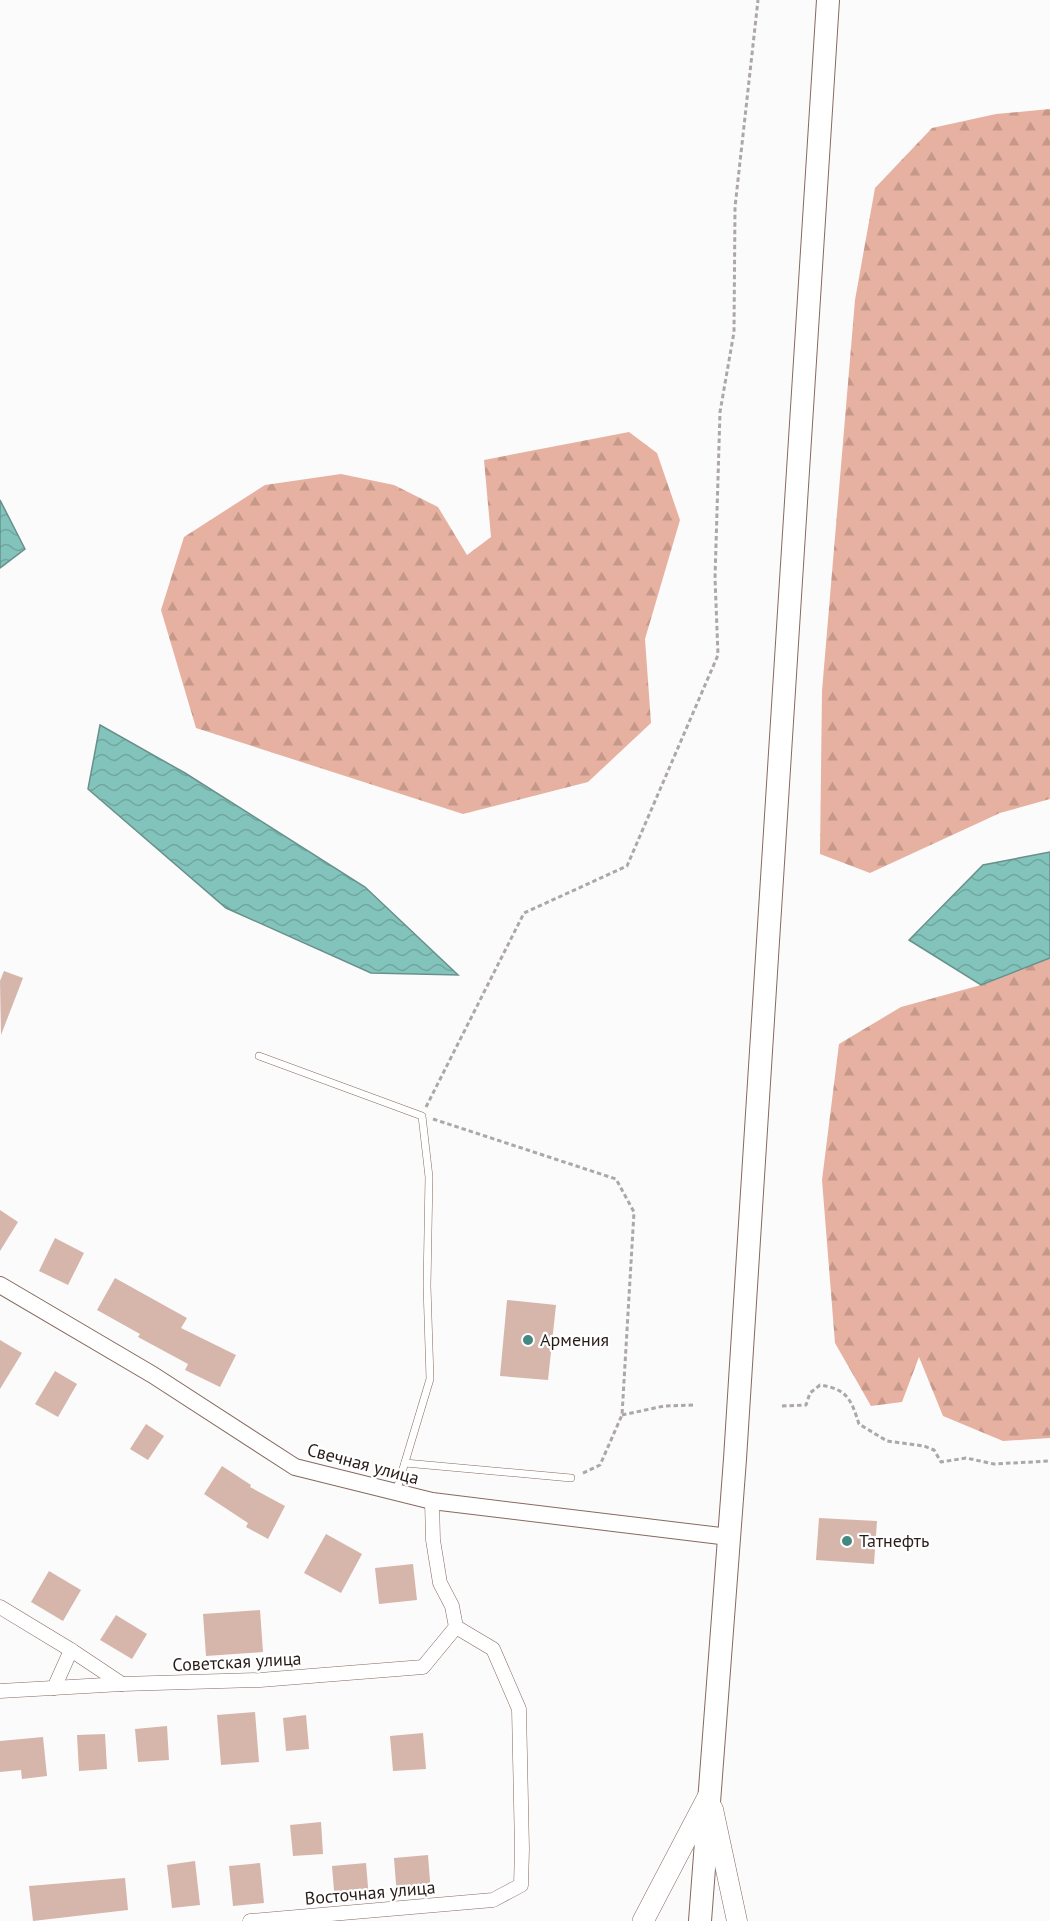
<svg xmlns="http://www.w3.org/2000/svg" width="1050" height="1921" font-family="'PT Sans',sans-serif">
	<defs>
		<pattern id="forest-firs" width="22" height="20" patternUnits="userSpaceOnUse" patternTransform="scale(1.5)"><rect width="22" height="20" fill="#e6b1a0"/><path d="M5 1l3.5 6h-7zM16 11l3.5 6h-7z" fill="#c59889"/></pattern>
		<pattern id="water-waves" width="16" height="10" patternUnits="userSpaceOnUse" patternTransform="scale(1.5)"><rect width="16" height="10" fill="#82c3bb"/><path d="M0 5q4-4 8 0t8 0" fill="none" stroke="#70a7a0"/></pattern>
	</defs>
	<rect width="100%" height="100%" fill="#fbfbfb"/>
	<g fill="url(#forest-firs)">
		<path d="M1050 109V799L1000 813 870 873 820 854 822 691 855 300 875 188 932 128 996 114Z"/>
		<path d="M629 432 657 453 680 520 645 639 651 723 588 782 463 814 196 728 161 610 184 537 265 485 341 474 394 485 438 507 467 555 491 537 484 460Z"/>
		<path d="M1050 958V1438L1003 1441 943 1416 919 1357 902 1402 871 1406 835 1343 822 1180 839 1044 901 1007 981 985Z"/>
	</g>
	<g fill="url(#water-waves)" stroke="#67918a" stroke-width="1.5">
		<path d="M0 500 25 549 0 568Z"/>
		<path d="M100 725 185 773 365 887 458 975 371 973 226 908 88 789Z"/>
		<path d="M1050 852V958L981 985 909 940 983 865Z"/>
	</g>
	<g fill="#d6b5ab">
		<path d="M4 971 23 978 1 1035 0 981Z"/>
		<path d="M0 1210 18 1222 0 1251Z"/>
		<path d="M55 1238 84 1253 68 1285 39 1271Z"/>
		<path d="M115 1278 187 1318 181 1328 236 1355 220 1387 185 1370 188 1364 138 1337 140 1334 97 1310Z"/>
		<path d="M507 1300 556 1305 548 1380 500 1376Z"/>
		<path d="M0 1340 22 1353 0 1389Z"/>
		<path d="M55 1371 77 1384 58 1417 35 1404Z"/>
		<path d="M146 1424 164 1436 148 1460 130 1449Z"/>
		<path d="M222 1466 251 1485 250 1487 285 1506 268 1539 246 1527 248 1523 204 1494Z"/>
		<path d="M819 1518 877 1521 874 1564 816 1560Z"/>
		<path d="M326 1534 362 1554 341 1593 304 1573Z"/>
		<path d="M413 1564 417 1600 379 1604 375 1568Z"/>
		<path d="M49 1571 81 1590 63 1621 31 1602Z"/>
		<path d="M260 1610 263 1652 206 1656 203 1614Z"/>
		<path d="M116 1615 147 1634 132 1659 100 1640Z"/>
		<path d="M255 1712 259 1762 221 1765 217 1715Z"/>
		<path d="M306 1715 309 1749 286 1751 283 1718Z"/>
		<path d="M167 1726 169 1760 138 1762 135 1729Z"/>
		<path d="M423 1733 426 1769 393 1771 390 1736Z"/>
		<path d="M105 1734 107 1769 79 1771 77 1735Z"/>
		<path d="M43 1737 47 1776 22 1779 21 1770 0 1772V1741Z"/>
		<path d="M321 1822 323 1854 293 1856 290 1825Z"/>
		<path d="M428 1855 431 1894 397 1897 394 1858Z"/>
		<path d="M195 1861 200 1905 172 1908 167 1865Z"/>
		<path d="M260 1863 264 1903 233 1906 229 1866Z"/>
		<path d="M366 1863 369 1899 335 1902 332 1866Z"/>
		<path d="M125 1878 128 1910 33 1921 29 1886Z"/>
	</g>
	<g fill="none" stroke-linecap="round" stroke-linejoin="round">
		<g stroke="#87695f" stroke-width="8">
			<g id="service">
				<path d="M259 1056 422 1116 429 1177 427 1286 430 1379 396 1492"/>
				<path d="M405 1463 571 1478"/>
			</g>
		</g>
		<g stroke="#87695f" stroke-width="15">
			<g id="minor">
				<path d="M0 1607 71 1650 122 1684"/>
				<path d="M54 1688 71 1650"/>
				<path d="M0 1691 122 1684 260 1680 423 1667 456 1627"/>
				<path d="M250 1921 493 1900 521 1885 522 1849 519 1709 493 1649 456 1627 452 1606 440 1583 433 1540 432 1501"/>
			</g>
		</g>
		<g stroke="#87695f" stroke-width="18">
			<path id="tertiary" d="M0 1285 153 1375 295 1467 432 1501 729 1537"/>
		</g>
		<g stroke="#87695f" stroke-width="21">
			<path id="secondary" d="M713 1809 737 1921"/>
		</g>
		<g stroke="#87695f" stroke-width="22">
			<path id="primary" d="M643 1921 709 1795"/>
		</g>
		<g stroke="#87695f" stroke-width="24">
			<path id="trunk" d="M700 1921 735 1459 828 0"/>
		</g>
		<g stroke="#ada8a7" stroke-width="3" stroke-dasharray="4.5 3" stroke-linecap="butt">
			<path d="M426 1107 524 913 627 866 718 655 715 578 720 412 734 332 735 207 758 0"/>
			<path d="M433 1119 616 1179 634 1212 622 1415 600 1465 581 1474"/>
			<path d="M782 1406 806 1405 810 1393 820 1385C847 1389 851 1399 859 1424L887 1441 924 1446 934 1450 941 1462 966 1458 994 1464 1050 1461"/>
			<path d="M622 1415 664 1406 695 1405"/>
		</g>
		<use href="#service" stroke="#fff" stroke-width="7"/>
		<use href="#minor" stroke="#fff" stroke-width="14"/>
		<use href="#tertiary" stroke="#fff" stroke-width="16"/>
		<use href="#secondary" stroke="#fff" stroke-width="20"/>
		<use href="#primary" stroke="#fff" stroke-width="21"/>
		<use href="#trunk" stroke="#fff" stroke-width="22"/>
	</g>
	<g fill="#438982" stroke="#fff" stroke-width="2">
		<circle cx="528" cy="1340" r="6"/>
		<circle cx="847" cy="1541" r="6"/>
	</g>
	<g text-anchor="middle" stroke-width="4.5" stroke-linejoin="round" paint-order="stroke">
		<g font-size="18" fill="#291d19" stroke="#fff" text-anchor="start">
			<text x="540" y="1346">Армения</text>
			<text x="859" y="1547">Татнефть</text>
		</g>
		<g font-size="18" fill="#291d19" stroke="#fff">
			<text transform="translate(363 1464) rotate(15)" y="6">Свечная улица</text>
			<text transform="translate(237 1662) rotate(-3)" y="6">Советская улица</text>
			<text transform="translate(370 1893) rotate(-5)" y="6">Восточная улица</text>
		</g>
	</g>
</svg>
